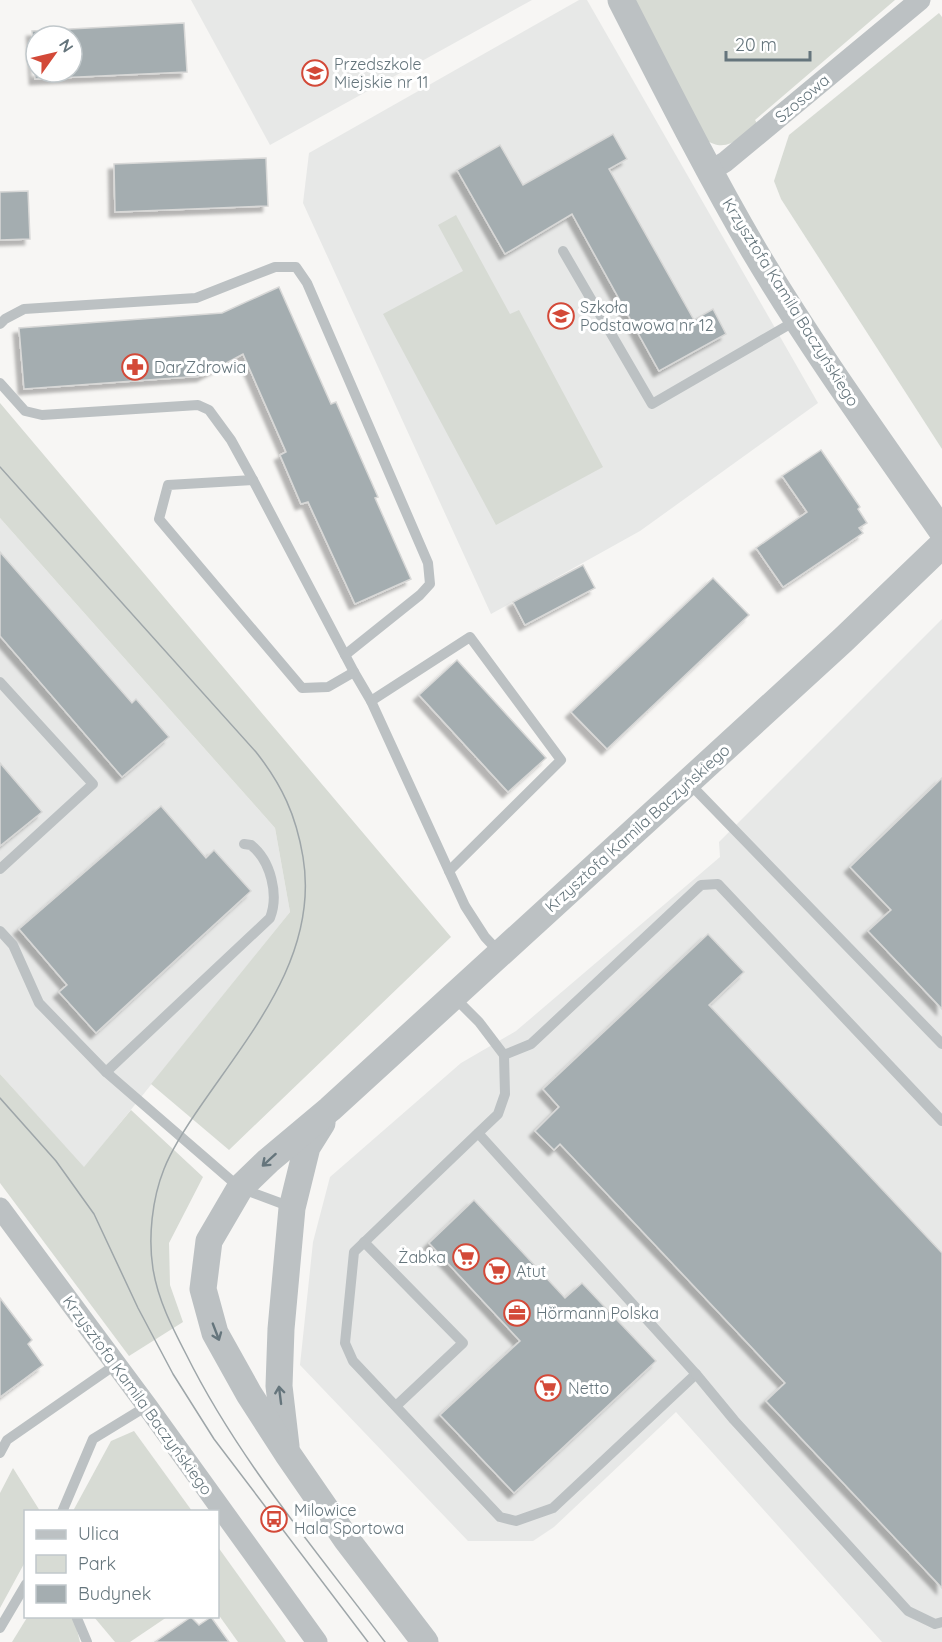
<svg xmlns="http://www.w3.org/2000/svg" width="942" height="1642" font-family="Quicksand,sans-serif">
	<defs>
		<filter id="shadow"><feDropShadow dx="-5.5" dy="5.5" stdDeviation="1.5" flood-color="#0004"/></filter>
	</defs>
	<rect width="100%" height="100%" fill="#f7f6f4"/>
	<g fill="#e7e8e7">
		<path d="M191 0H532L270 145Z"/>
		<path d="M579 0H587L818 403 640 531 491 614 303 203 309 153Z"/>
		<path d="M0 518 275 828 290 912 84 1168 0 1074Z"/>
		<path d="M942 619V1642H882L676 1412 554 1527 533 1541H468L300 1365 313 1242 330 1177 461 1063 516 1031 720 857 719 842Z"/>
	</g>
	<g fill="#d7dbd4">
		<path d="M634 0H895L755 120 758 125C740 137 726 155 705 139Z"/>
		<path d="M939 13 942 17V449L781 199 774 181 789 135Z"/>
		<path d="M456 215 510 314 519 310 603 467 496 525 383 314 463 271 438 225Z"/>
		<path d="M0 403 451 937 229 1150 151 1084 290 912 275 828 0 518Z"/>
		<path d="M0 1074 84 1167 131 1110 203 1177 169 1243 170 1285 183 1322 129 1356 0 1183Z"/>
		<path d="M134 1431 192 1511H73L111 1441Z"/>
		<path d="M13 1468 40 1511 26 1512 25 1562 0 1608V1493Z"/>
		<path d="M218 1547 284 1639 286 1642H238L218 1614Z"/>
		<path d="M28 1616 70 1617 75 1622 80 1642H12Z"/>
		<path d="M94 1617H167L130 1642H115Z"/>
	</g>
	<g fill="#a4adb0" stroke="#d8d8d7" stroke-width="1.5" fill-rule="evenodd" filter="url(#shadow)">
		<path d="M184 23 187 72 35 79 32 31ZM36 36H72V72H36Z"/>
		<path d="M613 134 627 159 609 169 694 320 713 309 726 334 659 371 572 214 505 254 457 170 500 145 523 185Z"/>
		<path d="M266 158 268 206 115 212 114 164Z"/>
		<path d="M28 191 30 239 0 240V192Z"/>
		<path d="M279 287 331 404 336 402 378 497 375 498 411 579 355 604 308 502 301 504 280 455 286 452 243 354 202 376 24 389 19 328 222 313Z"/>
		<path d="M821 450 860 507 858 509 867 523 859 528 863 533 783 587 756 548 807 512 782 476Z"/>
		<path d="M0 552 132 703 136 699 169 737 122 777 0 636Z"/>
		<path d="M583 565 595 588 525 625 513 602Z"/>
		<path d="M713 578 749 615 607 749 571 712Z"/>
		<path d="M457 660 546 758 508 792 419 695Z"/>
		<path d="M0 763 42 812 0 846Z"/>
		<path d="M942 778V1009L868 931 891 910 850 867Z"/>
		<path d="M161 806 206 858 214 850 251 891 96 1033 59 992 67 985 19 929Z"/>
		<path d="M708 934 744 972 709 1005 942 1253V1588L766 1401 785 1383 560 1144 554 1150 535 1131 559 1107 543 1089Z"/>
		<path d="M474 1200 565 1298 582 1283 656 1361 514 1493 440 1415 520 1341 429 1243Z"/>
		<path d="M0 1298 32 1340 28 1344 43 1365 0 1397Z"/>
		<path d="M191 1617 199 1625 211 1617 229 1642H155Z"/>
	</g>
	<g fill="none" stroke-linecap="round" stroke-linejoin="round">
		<g stroke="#bcc1c3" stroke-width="10">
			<path d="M563 251 652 404 797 320"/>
			<path d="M0 324 5 319 24 309 196 298 275 267H296L307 283 428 563 430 584 420 595 345 655"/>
			<path d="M0 383 25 411 42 415 198 405 209 410 231 440 253 480 354 672 371 701 465 906 485 937 500 953"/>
			<path d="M253 480 168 485 159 519 302 688 328 687 354 672"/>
			<path d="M0 682 93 784 0 869"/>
			<path d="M371 701 470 637 561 760 449 871"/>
			<path d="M688 782 942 1044"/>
			<path d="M0 931 13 945 39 1003 106 1072 240 1188 291 1207"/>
			<path d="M453 996 479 1022 504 1055 505 1094 498 1114 478 1133 354 1252 345 1343 353 1361 500 1517 516 1521 553 1508 696 1374 478 1133"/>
			<path d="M504 1055 531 1044 701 885 718 884 942 1121"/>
			<path d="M106 1072 270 918C279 895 271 861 251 845L244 844"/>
			<path d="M364 1242 463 1343 396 1406"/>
			<path d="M696 1374 734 1420 908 1611 935 1624 942 1622"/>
			<path d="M0 1453 7 1440 115 1365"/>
			<path d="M62 1512 93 1439 147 1406"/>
			<path d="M76 1616 87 1642"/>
			<path d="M0 1628 26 1584"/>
		</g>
		<g stroke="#bcc1c3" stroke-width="21">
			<path d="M710 171 725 162 920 0"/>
			<path d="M0 1208 147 1406 317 1642"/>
		</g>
		<g stroke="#bcc1c3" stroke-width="27">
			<path d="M621 0C664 84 707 170 755 252 812 348 878 439 942 531"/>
			<path d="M286 1446 279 1386 281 1329 292 1208 307 1147 322 1123"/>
			<path d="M425 1642 347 1540 287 1453 249 1394 215 1333 203 1289 209 1241 240 1188 268 1161 330 1109 688 782 843 640 942 545"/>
		</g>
		<g stroke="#9ea6a9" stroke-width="1.5">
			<path d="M0 467 256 752C282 785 296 815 303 857 319 953 253 1030 202 1104 188 1124 173 1146 164 1169 152 1199 148 1238 153 1269 158 1300 172 1327 186 1354 238 1459 315 1549 385 1642"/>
			<path d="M0 1098 56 1161 94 1214 138 1308 173 1374 214 1439 368 1642"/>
		</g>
	</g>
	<defs><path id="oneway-shaft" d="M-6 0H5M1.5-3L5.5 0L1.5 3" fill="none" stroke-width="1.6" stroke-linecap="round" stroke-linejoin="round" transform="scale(1.5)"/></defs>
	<g stroke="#65757c">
		<use href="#oneway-shaft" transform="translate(269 1160) rotate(138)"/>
		<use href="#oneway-shaft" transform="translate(216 1332) rotate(69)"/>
		<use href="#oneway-shaft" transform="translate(280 1395) rotate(-97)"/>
	</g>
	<defs>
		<g id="school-ring" transform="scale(1.35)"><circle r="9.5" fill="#fff" stroke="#d34938" stroke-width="1.5"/><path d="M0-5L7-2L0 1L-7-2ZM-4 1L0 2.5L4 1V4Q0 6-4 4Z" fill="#d34938"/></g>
		<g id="pharmacy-ring" transform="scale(1.35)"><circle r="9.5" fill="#fff" stroke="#d34938" stroke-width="1.5"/><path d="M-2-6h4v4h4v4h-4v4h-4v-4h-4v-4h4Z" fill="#d34938"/></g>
		<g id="supermarket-ring" transform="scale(1.35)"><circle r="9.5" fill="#fff" stroke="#d34938" stroke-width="1.5"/><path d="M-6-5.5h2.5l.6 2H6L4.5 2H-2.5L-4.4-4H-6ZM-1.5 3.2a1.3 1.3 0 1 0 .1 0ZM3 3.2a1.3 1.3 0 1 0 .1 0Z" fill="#d34938"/></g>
		<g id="office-ring" transform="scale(1.35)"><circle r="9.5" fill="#fff" stroke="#d34938" stroke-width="1.5"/><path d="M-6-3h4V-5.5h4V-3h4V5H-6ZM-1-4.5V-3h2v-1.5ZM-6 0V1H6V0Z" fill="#d34938"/></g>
		<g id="bus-ring" transform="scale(1.35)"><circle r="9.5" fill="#fff" stroke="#d34938" stroke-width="1.5"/><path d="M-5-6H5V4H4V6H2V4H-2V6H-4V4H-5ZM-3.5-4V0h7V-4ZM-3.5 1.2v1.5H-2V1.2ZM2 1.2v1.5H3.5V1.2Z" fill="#d34938"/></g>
	</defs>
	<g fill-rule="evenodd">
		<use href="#school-ring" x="315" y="73"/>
		<use href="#school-ring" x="561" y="316"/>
		<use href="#pharmacy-ring" x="135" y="367"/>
		<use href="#supermarket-ring" x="466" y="1257"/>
		<use href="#supermarket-ring" x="497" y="1271"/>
		<use href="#office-ring" x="517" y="1313"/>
		<use href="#supermarket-ring" x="548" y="1388"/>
		<use href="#bus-ring" x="274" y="1519"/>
	</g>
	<g text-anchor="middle" stroke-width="6" stroke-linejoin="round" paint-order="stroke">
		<g font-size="16" fill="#65757c" stroke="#fff" text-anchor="start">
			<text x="334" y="70">Przedszkole<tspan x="334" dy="18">Miejskie nr 11</tspan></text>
			<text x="580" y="313">Szkoła<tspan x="580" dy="18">Podstawowa nr 12</tspan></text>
			<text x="154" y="373">Dar Zdrowia</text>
			<text x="446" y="1263" text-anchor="end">Żabka</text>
			<text x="516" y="1277">Atut</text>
			<text x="536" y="1319">Hörmann Polska</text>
			<text x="568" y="1394">Netto</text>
			<text x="294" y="1516">Milowice<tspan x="294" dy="18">Hala Sportowa</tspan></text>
		</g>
		<g font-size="16" fill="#65757c" stroke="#fff">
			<text transform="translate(802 98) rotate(-40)" y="6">Szosowa</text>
			<text transform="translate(791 302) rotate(58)" y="6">Krzysztofa Kamila Baczyńskiego</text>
			<text transform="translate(637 828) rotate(-42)" y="6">Krzysztofa Kamila Baczyńskiego</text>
			<text transform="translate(138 1395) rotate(54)" y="6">Krzysztofa Kamila Baczyńskiego</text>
		</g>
	</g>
	<rect x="24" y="1510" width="195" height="108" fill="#ffffff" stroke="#c1c8cb" stroke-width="1.5"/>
	<rect x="36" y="1530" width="30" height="9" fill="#bcc1c3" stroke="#c1c8cb" stroke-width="1.5"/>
	<text x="78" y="1540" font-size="18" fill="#65757c">Ulica</text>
	<rect x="36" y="1555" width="30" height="18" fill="#d7dbd4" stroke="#c1c8cb" stroke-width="1.5"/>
	<text x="78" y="1570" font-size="18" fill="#65757c">Park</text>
	<rect x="36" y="1585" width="30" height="18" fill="#a4adb0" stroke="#c1c8cb" stroke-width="1.5"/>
	<text x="78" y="1600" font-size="18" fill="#65757c">Budynek</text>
	<g transform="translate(54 54) rotate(56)"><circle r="28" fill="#ffffff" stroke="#c1c8cb" stroke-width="1.5"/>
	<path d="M0-4.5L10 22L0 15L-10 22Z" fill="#d34938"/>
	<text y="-9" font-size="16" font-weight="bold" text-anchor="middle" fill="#65757c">N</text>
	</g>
	<path d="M726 51v9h84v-9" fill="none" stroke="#65757c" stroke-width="3"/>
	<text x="735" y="51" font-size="18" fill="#65757c" stroke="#ffffff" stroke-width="4.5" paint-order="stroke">20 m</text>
</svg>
